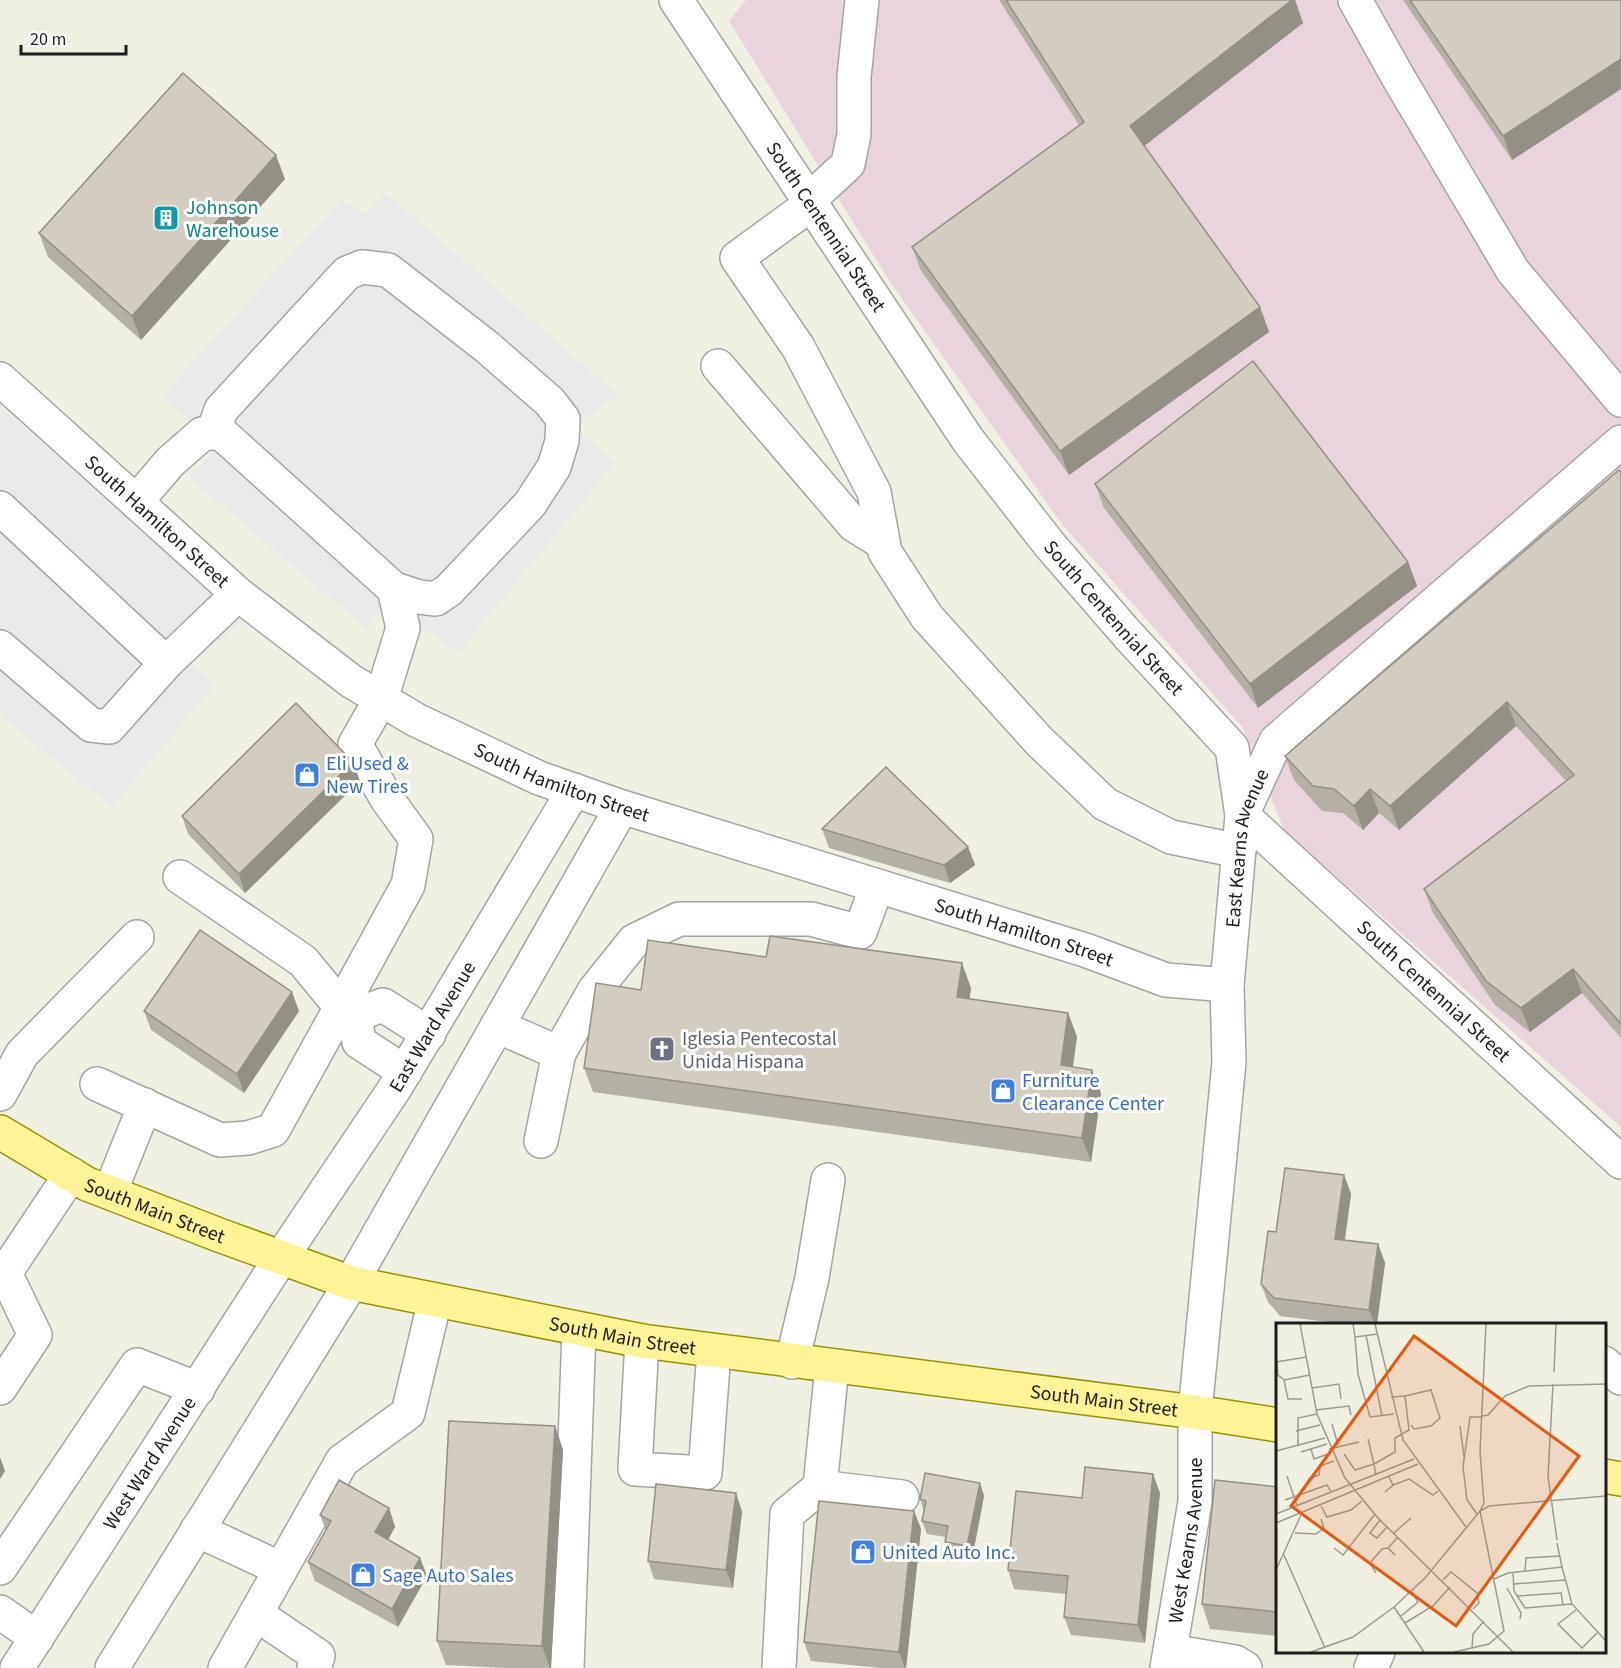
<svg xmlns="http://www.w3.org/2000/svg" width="1621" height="1668" font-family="'Source Sans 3',sans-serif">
	<rect width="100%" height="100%" fill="#efefe2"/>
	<path fill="#e9d4de" d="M746 0H1621V1127L1284 830 1243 728 1061 523 890 282 729 21Z"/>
	<g fill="#e9e9e9">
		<path d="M386 193 619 396 571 426 616 462 458 653 426 630 383 605 367 629 189 477 218 447 161 397 341 200 367 213Z"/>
		<path d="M0 407 244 619 191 665 216 683 112 807 0 715Z"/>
	</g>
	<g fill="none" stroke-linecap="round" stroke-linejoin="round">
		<g stroke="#a4a4a4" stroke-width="36">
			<g id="minor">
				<path id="s1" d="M676 0 968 440 1049 544 1128 635 1232 748 1242 815 1621 1162"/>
				<path d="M1355 0 1398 77 1513 271 1621 400"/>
				<path d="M809 200 848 164 854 134V77L862 0"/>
				<path d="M811 204 737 258 798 347 874 492 885 552 927 617 1039 741 1105 804 1171 837 1239 851"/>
				<path d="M718 366 854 525 883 543"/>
				<path id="s2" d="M0 379 238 594 351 681 416 720 539 778 622 807 1085 950 1166 980 1227 985"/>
				<path d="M220 432 217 421 221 410 347 273 362 267 388 270 487 347 550 402 563 419 562 441 554 467 530 504 449 590 436 599 419 597 394 589"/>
				<path d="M136 502 170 462 202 434 220 432 394 589 403 628 381 699 355 744 387 799 416 839 408 885 341 1007 303 961 180 877"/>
				<path d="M0 508 166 663"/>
				<path d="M0 647 91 725 109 727 166 663 238 594"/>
				<path d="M355 1015 383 1005 429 1034"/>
				<path d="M497 1026 559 1053 541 1141"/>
				<path d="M559 1053 594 991 634 941 679 919H811L860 932 877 886"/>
				<path d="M97 1084 220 1140 248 1138 273 1130 341 1007 355 1015 359 1042 405 1072"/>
				<path d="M0 1094 22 1054 137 937"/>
				<path d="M110 1192 145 1105"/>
				<path d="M642 1341 635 1469 705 1473 714 1351"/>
				<path d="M792 1362 812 1278 828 1180"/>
				<path d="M1604 1363 1621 1378"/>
				<path d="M832 1366 820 1487 902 1497"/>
				<path d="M0 1388 35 1335 5 1273 71 1174"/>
				<path d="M197 1530 281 1569 342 1461 408 1413 435 1300"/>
				<path d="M0 1568 137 1365 198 1389"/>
				<path d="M0 1612 37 1638"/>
				<path d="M256 1614 318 1656 314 1668"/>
				<path d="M1170 1651 1235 1662 1245 1668"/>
				<path id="s3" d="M17 1668 281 1258 395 1088 574 790"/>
				<path d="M112 1668 351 1283 622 807"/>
				<path d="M225 1668 281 1569"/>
				<path d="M567 1668 579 1330"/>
				<path d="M779 1668 787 1514 820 1487"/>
				<path id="s4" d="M1167 1668 1195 1502V1412L1229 1062 1227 985 1242 815 1276 741 1621 442"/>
				<path d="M1371 1668 1378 1652"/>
			</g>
		</g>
		<g stroke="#979400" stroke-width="36">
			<g id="major">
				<path id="s5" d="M0 1132 87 1184 219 1235 351 1283 642 1341 1195 1412 1278 1425"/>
				<path d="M1604 1476 1621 1479"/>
			</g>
		</g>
		<use href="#minor" stroke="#fff" stroke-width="33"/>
		<use href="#major" stroke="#fff398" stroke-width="33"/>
	</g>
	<g fill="#b5b0a5">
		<path d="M999 0H1295L1303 23 1144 146 1260 307 1269 332 1069 475 921 271 912 247 1079 125Z"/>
		<path d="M1403 0H1621V89L1512 160Z"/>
		<path d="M285 179 141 340 48 257 39 233Z"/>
		<path d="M1621 472V1038L1582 993 1530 1032 1495 1005 1433 913 1424 889 1566 781 1516 726 1399 830 1379 813 1363 830 1343 813 1322 811 1294 780 1285 756Z"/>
		<path d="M1095 484 1408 562 1417 586 1258 708 1104 508Z"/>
		<path d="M360 781 245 893 188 834 182 816Z"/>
		<path d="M822 829 968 847 975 865 950 883 829 848Z"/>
		<path d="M971 988 969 999 1068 1013 1077 1037 1073 1067 1092 1070 1101 1094 1091 1162 593 1092 584 1068 641 990Z"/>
		<path d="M144 1011H299L244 1093 151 1030Z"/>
		<path d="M1344 1175 1351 1194 1345 1240 1378 1244 1385 1263 1377 1324H1344L1280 1316 1268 1302 1261 1284 1276 1232Z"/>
		<path d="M555 1426 563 1450 551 1668H505L446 1665 437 1641Z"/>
		<path d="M980 1483 984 1496 972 1559 950 1555 945 1542 946 1537 927 1534 922 1521 924 1511 920 1499Z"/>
		<path d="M1278 1487V1636L1210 1629 1202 1604Z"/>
		<path d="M736 1493 742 1512 733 1588 654 1579 648 1561Z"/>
		<path d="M1160 1493 1145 1643 1071 1635 1064 1617 1066 1594 1014 1589 1008 1570 1082 1498Z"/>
		<path d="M389 1508 395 1527 388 1540 420 1558 427 1576 398 1627 315 1581 308 1562 326 1531 320 1515Z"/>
		<path d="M914 1511 921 1529 906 1668H881L811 1661 804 1642Z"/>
	</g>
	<g fill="#939086">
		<path d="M1292 0H1295L1303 23 1139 150 1130 126Z"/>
		<path d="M1621 59V89L1512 160 1503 136Z"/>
		<path d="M276 155 285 179 141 340 132 316Z"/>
		<path d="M1260 307 1269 332 1069 475 1060 451Z"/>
		<path d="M1408 562 1417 586 1258 708 1250 684Z"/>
		<path d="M1507 702 1516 726 1399 830 1390 806Z"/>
		<path d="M353 762 360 781 245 893 239 874Z"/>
		<path d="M1370 789 1379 813 1363 830 1354 806Z"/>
		<path d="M968 847 975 865 950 883 944 865Z"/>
		<path d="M962 963 971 988 966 1022 957 997Z"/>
		<path d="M1573 969 1582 993 1530 1032 1521 1008Z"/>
		<path d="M292 992 299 1011 244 1093 237 1074Z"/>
		<path d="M1068 1013 1077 1037 1069 1090 1061 1065Z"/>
		<path d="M1092 1070 1101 1094 1091 1162 1082 1138Z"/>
		<path d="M1344 1175 1351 1194 1342 1258 1335 1239Z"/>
		<path d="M1378 1244 1385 1263 1377 1324H1375L1369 1310Z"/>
		<path d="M555 1426 563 1450 551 1668H550L542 1646Z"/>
		<path d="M0 1457 5 1471 0 1479Z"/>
		<path d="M1153 1474 1160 1493 1145 1643 1138 1625Z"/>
		<path d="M980 1483 984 1496 972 1559 967 1546Z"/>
		<path d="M736 1493 742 1512 733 1588 726 1570Z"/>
		<path d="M389 1508 395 1527 382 1551 375 1532Z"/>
		<path d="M914 1511 921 1529 906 1668H905L899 1652Z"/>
		<path d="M420 1558 427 1576 398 1627 392 1609Z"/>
	</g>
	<g fill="#d2cdc0" stroke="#939086" stroke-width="1.5">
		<path d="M1006 0H1292L1130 126 1260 307 1060 451 912 247 1084 122Z"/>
		<path d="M1410 0H1621V59L1503 136Z"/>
		<path d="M183 73 276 155 132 316 39 233Z"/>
		<path d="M1253 361 1408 562 1250 684 1095 484Z"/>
		<path d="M1619 470 1621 472V1024L1573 969 1521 1008 1486 981 1424 889 1574 775 1507 702 1390 806 1370 789 1354 806 1334 789 1313 786 1285 756Z"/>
		<path d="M296 703 353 762 239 874 182 816Z"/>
		<path d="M886 767 968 847 944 865 822 829Z"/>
		<path d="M200 930 292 992 237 1074 144 1011Z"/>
		<path d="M770 936 962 963 957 997 1068 1013 1061 1065 1092 1070 1082 1138 584 1068 596 983 641 990 648 940 766 957Z"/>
		<path d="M1285 1168 1344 1175 1335 1239 1378 1244 1369 1310 1274 1298 1261 1284 1268 1231 1276 1232Z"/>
		<path d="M449 1421 555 1426 542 1646 437 1641Z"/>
		<path d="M1085 1467 1153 1474 1138 1625 1064 1617 1068 1576 1008 1570 1016 1491 1082 1498Z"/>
		<path d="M925 1473 980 1483 967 1546 945 1542 948 1526 922 1521 926 1501 920 1499Z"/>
		<path d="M339 1480 389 1508 375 1532 420 1558 392 1609 308 1562 331 1521 320 1515Z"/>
		<path d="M1215 1480 1278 1487V1612L1202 1604Z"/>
		<path d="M656 1484 736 1493 726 1570 648 1561Z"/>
		<path d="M819 1501 914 1511 899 1652 804 1642Z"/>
	</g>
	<defs>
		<g id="building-square" transform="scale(1.35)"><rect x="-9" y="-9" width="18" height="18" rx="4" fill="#0f9aa8" stroke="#fff"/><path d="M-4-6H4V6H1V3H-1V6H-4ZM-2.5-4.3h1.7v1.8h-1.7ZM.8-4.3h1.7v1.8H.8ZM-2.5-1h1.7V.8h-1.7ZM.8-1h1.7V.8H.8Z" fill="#fff"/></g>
		<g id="shop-square" transform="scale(1.35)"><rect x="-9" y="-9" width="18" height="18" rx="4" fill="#3f7fe0" stroke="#fff"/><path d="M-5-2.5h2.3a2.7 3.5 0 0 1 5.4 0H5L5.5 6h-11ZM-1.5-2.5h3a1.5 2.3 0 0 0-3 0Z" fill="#fff"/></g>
		<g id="church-square" transform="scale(1.35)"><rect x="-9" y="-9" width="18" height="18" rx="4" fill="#6b7280" stroke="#fff"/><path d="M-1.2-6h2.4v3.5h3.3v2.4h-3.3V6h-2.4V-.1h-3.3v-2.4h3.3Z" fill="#fff"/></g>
	</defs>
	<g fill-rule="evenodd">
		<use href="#building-square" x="166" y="218"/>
		<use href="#shop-square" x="307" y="775"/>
		<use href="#church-square" x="662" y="1049"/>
		<use href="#shop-square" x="1003" y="1091"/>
		<use href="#shop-square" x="863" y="1552"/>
		<use href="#shop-square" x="363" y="1575"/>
	</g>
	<g text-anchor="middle" stroke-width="6" stroke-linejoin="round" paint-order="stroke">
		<g font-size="20" fill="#0d838f" stroke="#fff" text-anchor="start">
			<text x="186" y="214">Johnson<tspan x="186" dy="23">Warehouse</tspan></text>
		</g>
		<g font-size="20" fill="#1d1d1d" stroke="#fff">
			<text dy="7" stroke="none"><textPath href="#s1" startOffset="272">South Centennial Street</textPath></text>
			<text dy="7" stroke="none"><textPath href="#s2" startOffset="212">South Hamilton Street</textPath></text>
			<text dy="7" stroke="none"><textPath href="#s1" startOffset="758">South Centennial Street</textPath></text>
			<text dy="7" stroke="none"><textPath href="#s2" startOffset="698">South Hamilton Street</textPath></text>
			<text dy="7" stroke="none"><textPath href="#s4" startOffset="826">East Kearns Avenue</textPath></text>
			<text dy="7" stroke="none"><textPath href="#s2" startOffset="1184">South Hamilton Street</textPath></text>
			<text dy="7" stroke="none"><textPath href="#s1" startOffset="1262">South Centennial Street</textPath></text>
			<text dy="7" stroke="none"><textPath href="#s3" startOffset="764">East Ward Avenue</textPath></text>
			<text dy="7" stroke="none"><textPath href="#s5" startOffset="174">South Main Street</textPath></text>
			<text dy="7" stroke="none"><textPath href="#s5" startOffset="660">South Main Street</textPath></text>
			<text dy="7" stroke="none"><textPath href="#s5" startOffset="1146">South Main Street</textPath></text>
			<text dy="7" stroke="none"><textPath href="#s3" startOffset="244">West Ward Avenue</textPath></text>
			<text dy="7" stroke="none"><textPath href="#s4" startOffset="129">West Kearns Avenue</textPath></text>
		</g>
		<g font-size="20" fill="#366cbe" stroke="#fff" text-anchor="start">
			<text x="326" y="770">Eli Used &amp;<tspan x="326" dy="23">New Tires</tspan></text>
			<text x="1022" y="1087">Furniture<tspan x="1022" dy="23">Clearance Center</tspan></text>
			<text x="882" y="1559">United Auto Inc.</text>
			<text x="382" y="1582">Sage Auto Sales</text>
		</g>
		<g font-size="20" fill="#5b616d" stroke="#fff" text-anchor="start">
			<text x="682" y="1045">Iglesia Pentecostal<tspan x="682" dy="23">Unida Hispana</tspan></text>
		</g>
	</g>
	<g transform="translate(1276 1323)">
		<rect width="330" height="330" fill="#efefe2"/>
		<path fill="none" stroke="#9b9b93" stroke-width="1.5" d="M24 1 41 91 69 155 102 195 237 329M77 1 79 14 102 11M99 1 127 117 190 204M90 12 106 93M79 14 82 51 94 94 118 91M0 39 31 34M1 39 2 52 8 57 34 52M278 49 280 1M8 57 12 76H26M277 61 272 153 281 217M36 65 63 61 65 76M129 73 155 67 164 95 155 103 138 106 135 102M40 87 73 83 75 92M206 93 212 92 229 73 253 63 330 61M56 101 62 122M184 103 188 134M20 108 44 102M92 116 98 141 119 129V115L133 107 129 73 115 74M22 123V95L41 91M35 126 38 136 55 130M53 126 83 119M0 128 49 115M25 129 51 121M68 131 79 147 98 141 100 152M11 153 21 183M32 156 43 152 44 143 58 138M117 162 133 156 157 172 162 168M109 169 117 162 113 154M9 177 51 162 55 169M45 183 51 194 75 187 86 178M0 191 138 136M201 191 191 177 187 144 194 94H206M104 197 94 210 101 215 111 204M0 200 142 141M19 210 40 211 48 205 45 196M118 210 135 195M281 220 286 244M58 225 67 232 99 191M8 232 49 325M119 232 112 225 122 214M0 247 25 192M249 248 250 235 284 233M237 249 238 268 249 285 296 281M100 250 94 240 106 226 112 225M218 256 232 250 286 244 296 281 330 318M167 257 175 249 201 270 203 280 197 286M238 261 290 257M231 265 245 290 244 296M241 273 285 270 287 282M118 284 148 329M300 287 282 301 306 325 321 310M125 293 142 279 135 268M129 300 157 283 174 264M196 326 197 311 208 298M35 329 77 314 118 284 149 255 204 188 213 183 330 173M178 329 213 321 228 308 204 188 208 180 204 129 210 1"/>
		<path fill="#e8590c" fill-opacity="0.15" stroke="#e8590c" stroke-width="3" d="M138 13 303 133 180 303 15 183Z"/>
		<rect width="330" height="330" fill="none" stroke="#1d1d1d" stroke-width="3"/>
	</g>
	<path d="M21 45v9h105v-9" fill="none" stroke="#1d1d1d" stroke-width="3"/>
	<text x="30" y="45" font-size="18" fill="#1d1d1d" stroke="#ffffff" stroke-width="4.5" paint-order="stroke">20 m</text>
</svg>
